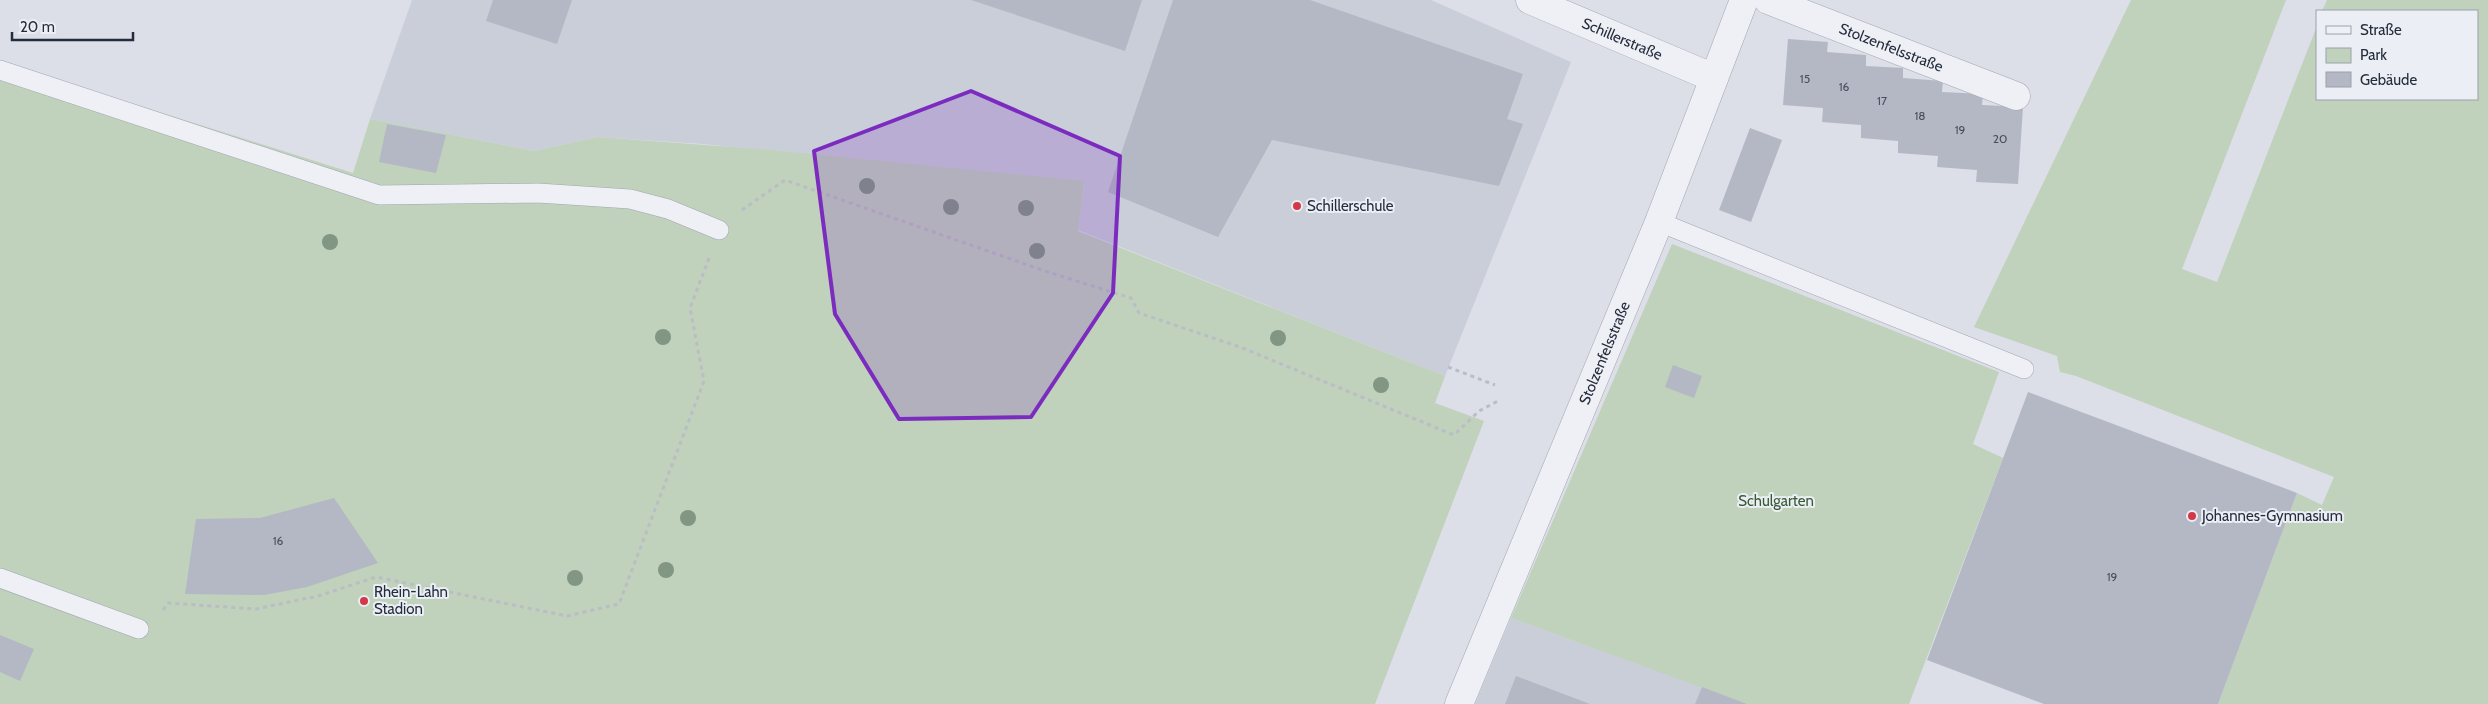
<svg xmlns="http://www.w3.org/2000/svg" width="2488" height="704" font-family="Cabin,sans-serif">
	<rect width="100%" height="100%" fill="#dcdfe7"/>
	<g fill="#caced9">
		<path d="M412 0H1431L1571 62 1445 376 1078 230 1084 182 703 144 598 137 534 151 370 119Z"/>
		<path d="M1511 618 1702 687 1747 704H1475Z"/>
	</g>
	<g fill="#c0d1bc">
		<path d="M2131 0H2286L2182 269 2217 282 2317 26V99H2477V11H2322L2327 0H2488V704H2218L2297 493 2322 505 2334 477 2076 376 2060 372 2057 356 1974 327Z"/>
		<path d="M0 62 353 173 370 119 534 151 598 137 759 149 1084 181 1078 231 1445 376 1435 403 1484 421 1375 704H0Z"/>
		<path d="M1672 244 1999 372 1973 444 2003 458 1909 704H1747L1511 618Z"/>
	</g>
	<g fill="#b3b8c4">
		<path d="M493 0H572L557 44 486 21Z"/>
		<path d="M971 0H1142L1125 51Z"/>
		<path d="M1173 0H1310L1523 74 1507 119 1523 124 1499 186 1272 140 1218 237 1108 192Z"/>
		<path d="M1788 39 1828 42 1827 52 1866 55V66L1903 68V78L1943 81 1942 92 1983 94 1982 105 2023 107 2018 184 1976 182 1977 170 1937 167 1938 156 1898 153V141L1861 138V125L1822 122 1823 108 1783 105Z"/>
		<path d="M387 124 446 135 436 173 379 162Z"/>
		<path d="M1750 128 1782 140 1751 222 1719 210Z"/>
		<path d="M1673 365 1702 376 1694 398 1665 387Z"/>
		<path d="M2028 392 2297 493 2218 704H2044L1927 660Z"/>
		<path d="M334 498 378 563 307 587 264 595 185 594 196 519 260 518Z"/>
		<path d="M0 635 34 649 20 681 0 672Z"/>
		<path d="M1516 676 1590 704H1505Z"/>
		<path d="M1702 687 1747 704H1695Z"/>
	</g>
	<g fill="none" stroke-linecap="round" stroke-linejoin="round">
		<g stroke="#a1a6b1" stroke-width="20">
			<g id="lane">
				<path d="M0 70 379 195 538 193 630 199 668 209 719 230"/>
				<path d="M1659 222 2024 369"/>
				<path d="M0 578 139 629"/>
			</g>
		</g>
		<g stroke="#a1a6b1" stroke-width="29">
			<g id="street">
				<path id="s1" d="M1530 0 1714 78"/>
				<path id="s2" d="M1768 0 2016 96"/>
				<path id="s3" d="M1459 704 1659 222 1744 0"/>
			</g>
		</g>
		<g stroke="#babdc5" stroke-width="3" stroke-dasharray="4 4" stroke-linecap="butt">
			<path d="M742 210 785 180 1045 271 1131 298 1139 313 1240 347 1454 435 1479 411 1498 401"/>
			<path d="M1448 367 1495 385"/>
			<path d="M163 610 168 603 256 609 318 596 376 577 567 616 619 604 704 381 690 308 709 258"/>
		</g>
		<use href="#lane" stroke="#eef0f5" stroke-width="19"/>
		<use href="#street" stroke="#eef0f5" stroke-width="28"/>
	</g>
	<g fill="#819683">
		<circle cx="867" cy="186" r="8"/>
		<circle cx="951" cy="207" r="8"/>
		<circle cx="1026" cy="208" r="8"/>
		<circle cx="330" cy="242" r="8"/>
		<circle cx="1037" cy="251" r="8"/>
		<circle cx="663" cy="337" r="8"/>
		<circle cx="1278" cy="338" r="8"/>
		<circle cx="1381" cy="385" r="8"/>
		<circle cx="688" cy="518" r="8"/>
		<circle cx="666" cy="570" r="8"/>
		<circle cx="575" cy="578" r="8"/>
	</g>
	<path fill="#7b2cbf" fill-opacity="0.2" stroke="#7b2cbf" stroke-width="4" stroke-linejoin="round" d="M971 91 1120 156 1113 293 1031 417 899 419 835 314 814 151Z"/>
	<g fill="#d33948" stroke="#ebeef4" stroke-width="2">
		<circle cx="1297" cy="206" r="5"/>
		<circle cx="2192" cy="516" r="5"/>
		<circle cx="364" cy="601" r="5"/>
	</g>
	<g text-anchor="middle" stroke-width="4" stroke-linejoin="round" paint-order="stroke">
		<g font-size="12" fill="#48505f">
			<text x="1805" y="83">15</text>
			<text x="1844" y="91">16</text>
			<text x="1882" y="105">17</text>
			<text x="1920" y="120">18</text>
			<text x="1960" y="134">19</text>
			<text x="2000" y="143">20</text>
			<text x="278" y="545">16</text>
			<text x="2112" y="581">19</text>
		</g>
		<g font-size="15" fill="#252d3d" stroke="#ebeef4">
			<text dy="5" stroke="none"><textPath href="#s1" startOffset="100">Schillerstraße</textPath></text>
			<text dy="5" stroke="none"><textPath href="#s2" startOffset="132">Stolzenfelsstraße</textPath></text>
			<text dy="5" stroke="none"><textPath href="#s3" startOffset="380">Stolzenfelsstraße</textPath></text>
		</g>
		<g font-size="15" fill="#252d3d" stroke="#ebeef4" text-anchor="start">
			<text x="1307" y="211">Schillerschule</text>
			<text x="2202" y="521">Johannes-Gymnasium</text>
			<text x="374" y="597">Rhein-Lahn<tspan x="374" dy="17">Stadion</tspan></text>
		</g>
		<g font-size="15" fill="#375a32" stroke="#ebeef4">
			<text x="1776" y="506">Schulgarten</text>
		</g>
	</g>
	<rect x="2316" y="10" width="162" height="90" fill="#ebeef4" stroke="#9ca1ab"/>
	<rect x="2326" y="26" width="25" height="8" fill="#eef0f5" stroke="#9ca1ab"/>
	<text x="2360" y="35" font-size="15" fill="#252d3d">Straße</text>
	<rect x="2326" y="48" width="25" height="15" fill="#c0d1bc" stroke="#9ca1ab"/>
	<text x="2360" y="60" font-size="15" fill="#252d3d">Park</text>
	<rect x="2326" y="72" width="25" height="15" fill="#b3b8c4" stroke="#9ca1ab"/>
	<text x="2360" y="85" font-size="15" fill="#252d3d">Gebäude</text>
	<path d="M12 32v8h121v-8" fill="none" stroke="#252d3d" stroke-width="2.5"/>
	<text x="20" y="32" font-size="15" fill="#252d3d" stroke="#ebeef4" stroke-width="4" paint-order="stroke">20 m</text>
</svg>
